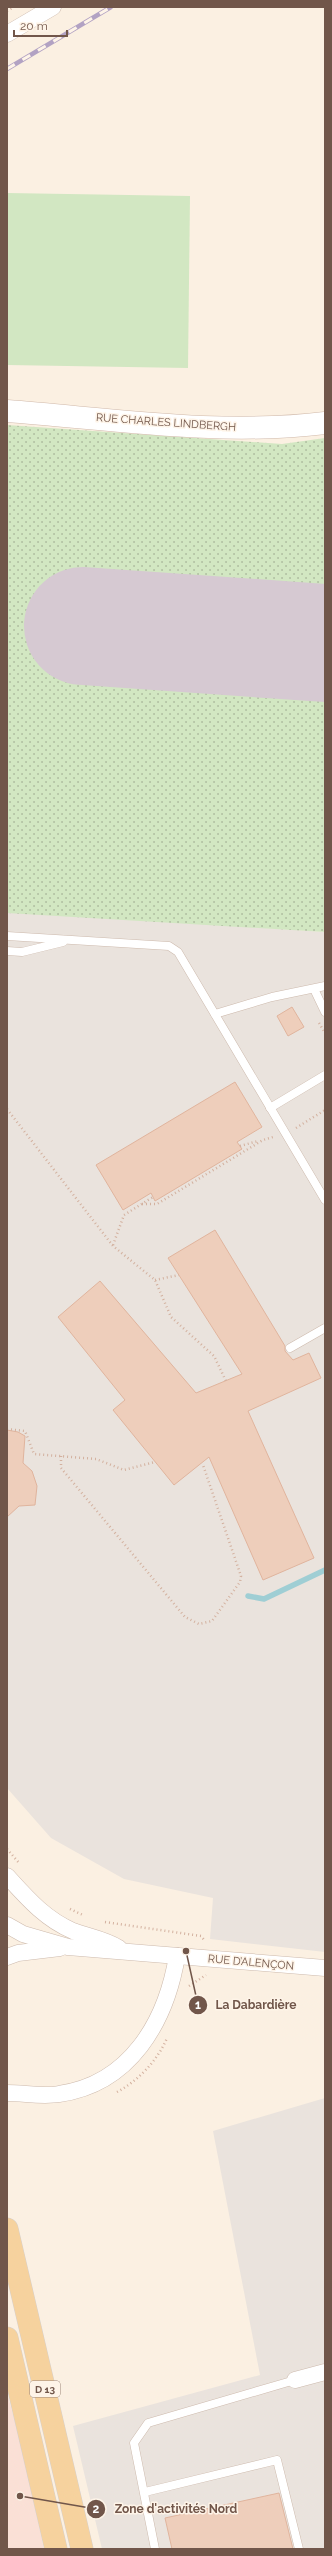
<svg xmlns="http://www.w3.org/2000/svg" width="332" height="2556" font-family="Raleway,sans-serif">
	<defs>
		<pattern id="grass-dots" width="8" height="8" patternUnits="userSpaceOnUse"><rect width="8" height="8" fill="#d2e7c2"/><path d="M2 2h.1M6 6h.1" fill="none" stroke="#afbea0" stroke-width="1.8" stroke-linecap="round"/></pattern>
	</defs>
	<rect width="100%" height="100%" fill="#fbf0e2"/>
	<path fill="#fae0d6" d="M7 2393 21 2443 44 2549H7Z"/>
	<g fill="#eae3dd">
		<path d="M7 911 325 932V1952L210 1939 213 1898 124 1879 51 1838 7 1788Z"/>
		<path d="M325 2098V2549H102L73 2426 260 2375 213 2131Z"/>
	</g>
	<path fill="url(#grass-dots)" d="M7 425 282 444 325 438V932L7 913Z"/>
	<path fill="#d2e7c2" d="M7 193 190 196 188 368 7 365Z"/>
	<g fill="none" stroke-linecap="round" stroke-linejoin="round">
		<path stroke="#9fced4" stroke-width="5.5" d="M248 1596 264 1599 325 1570"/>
		<path stroke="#d6c9d2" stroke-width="118" d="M83 626 325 643"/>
	</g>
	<g fill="#eecebb" stroke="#e0b49d">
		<path d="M292 1007 304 1027 288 1036 277 1016Z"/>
		<path d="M235 1082 262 1127 237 1142 242 1149 155 1201 151 1193 123 1210 96 1165Z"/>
		<path d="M215 1230 285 1346V1351L293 1360 309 1353 321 1378 248 1411 314 1558 263 1580 209 1457 174 1485 113 1410 125 1400 58 1317 100 1281 196 1393 242 1374 168 1258Z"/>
		<path d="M7 1430 18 1432 25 1436 23 1463 32 1471 37 1486 35 1505 19 1506 7 1517Z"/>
		<path d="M279 2493 293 2549H172L165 2518Z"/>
	</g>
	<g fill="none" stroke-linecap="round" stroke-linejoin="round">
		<g stroke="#cdbaad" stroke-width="9">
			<g id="lane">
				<path d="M7 936 169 946 178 952 325 1200"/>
				<path d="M7 951 22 952 63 942"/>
				<path d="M314 989 325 1012"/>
				<path d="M215 1014 272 997 325 986"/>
				<path d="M270 1108 325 1075"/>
				<path d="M290 1348 325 1328"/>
				<path d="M145 2492 277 2460 299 2549"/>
				<path d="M155 2549 134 2443 148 2423 295 2380"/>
			</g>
		</g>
		<g stroke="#cdbaad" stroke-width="17">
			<g id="street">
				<path d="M7 34 53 7"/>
				<path d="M7 1876C27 1898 45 1919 73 1931 89 1937 104 1939 119 1948"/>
				<path d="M7 1925 23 1934 68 1947 325 1968"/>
				<path d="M7 1957 18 1953 60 1948"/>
				<path d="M7 2093C24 2093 43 2097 59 2094 130 2084 166 2022 177 1956"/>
				<path d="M295 2380 325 2372"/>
			</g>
		</g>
		<g stroke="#d0b9aa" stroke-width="23">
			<path id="secondary" d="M7 411C112 419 220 436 325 423"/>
		</g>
		<g stroke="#d7d0cc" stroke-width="23">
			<g id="primary">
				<path d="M7 2229 82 2549"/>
				<path d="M7 2338 56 2549"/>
			</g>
		</g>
		<g stroke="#d3b19f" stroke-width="2.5" stroke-dasharray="1 3" stroke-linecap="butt">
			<path d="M7 11 14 7"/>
			<path d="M319 1023 325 1033"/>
			<path d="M7 1109 113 1246 155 1280 171 1317 214 1356 226 1381"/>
			<path d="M296 1128 325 1110"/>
			<path d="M240 1146 258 1141"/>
			<path d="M142 1204H157L263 1140 273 1137"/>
			<path d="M113 1245 124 1215 153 1197"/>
			<path d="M155 1280 179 1275"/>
			<path d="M7 1429 25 1431 34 1454 96 1459 124 1470 155 1462"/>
			<path d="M61 1456V1468L185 1617 199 1624 212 1621 240 1582 241 1576 203 1465"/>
			<path d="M7 1849 20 1864"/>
			<path d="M70 1909 83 1915"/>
			<path d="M105 1922 201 1936 205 1941"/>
			<path d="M189 1986 206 1975"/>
			<path d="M117 2092C138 2081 158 2060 167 2038"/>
		</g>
		<use href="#lane" stroke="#fff" stroke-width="8"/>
		<use href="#street" stroke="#fff" stroke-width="16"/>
		<use href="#secondary" stroke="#fff" stroke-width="22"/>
		<use href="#primary" stroke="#f6d29e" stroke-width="22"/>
		<g stroke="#b2a2c3" stroke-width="4.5">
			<path id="rail" d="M7 69 111 7"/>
		</g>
		<use href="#rail" stroke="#fef4e8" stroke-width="3" stroke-dasharray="9" stroke-linecap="butt"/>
	</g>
	<g text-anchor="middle" stroke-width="3" stroke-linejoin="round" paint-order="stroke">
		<rect fill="#fef4e8" stroke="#9b8579" stroke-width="1" x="30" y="2381" width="30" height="16" rx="3"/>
		<g font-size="10" font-weight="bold" fill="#71564a">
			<text x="45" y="2393">D 13</text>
		</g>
		<g font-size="11" fill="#71564a" stroke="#fef4e8">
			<text transform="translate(166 422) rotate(4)" y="4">RUE CHARLES LINDBERGH</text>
			<text transform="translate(251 1962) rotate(5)" y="4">RUE D’ALENÇON</text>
		</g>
	</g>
	<path fill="none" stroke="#71564a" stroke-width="1.5" d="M186 1951L198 2005M20 2496L96 2509"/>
	<g fill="#71564a" stroke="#fef4e8" stroke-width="1.5">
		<circle cx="186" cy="1951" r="4"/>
		<circle cx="20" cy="2496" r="4"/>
		<circle cx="198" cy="2005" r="10"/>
		<circle cx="96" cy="2509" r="10"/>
	</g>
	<g font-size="12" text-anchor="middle" font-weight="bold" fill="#fff">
		<text x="198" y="2009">1</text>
		<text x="96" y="2513">2</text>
	</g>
	<g font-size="12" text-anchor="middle" font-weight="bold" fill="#71564a" stroke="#fef4e8" stroke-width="3" stroke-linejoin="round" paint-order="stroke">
		<text x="256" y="2009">La Dabardière</text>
		<text x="176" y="2513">Zone d'activités Nord</text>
	</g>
	<rect width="332" height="2556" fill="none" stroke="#71564a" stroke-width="16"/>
	<path d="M14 30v6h53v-6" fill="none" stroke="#71564a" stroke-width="2"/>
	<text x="20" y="30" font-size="12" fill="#71564a" stroke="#fef4e8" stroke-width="3" paint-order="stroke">20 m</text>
</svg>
